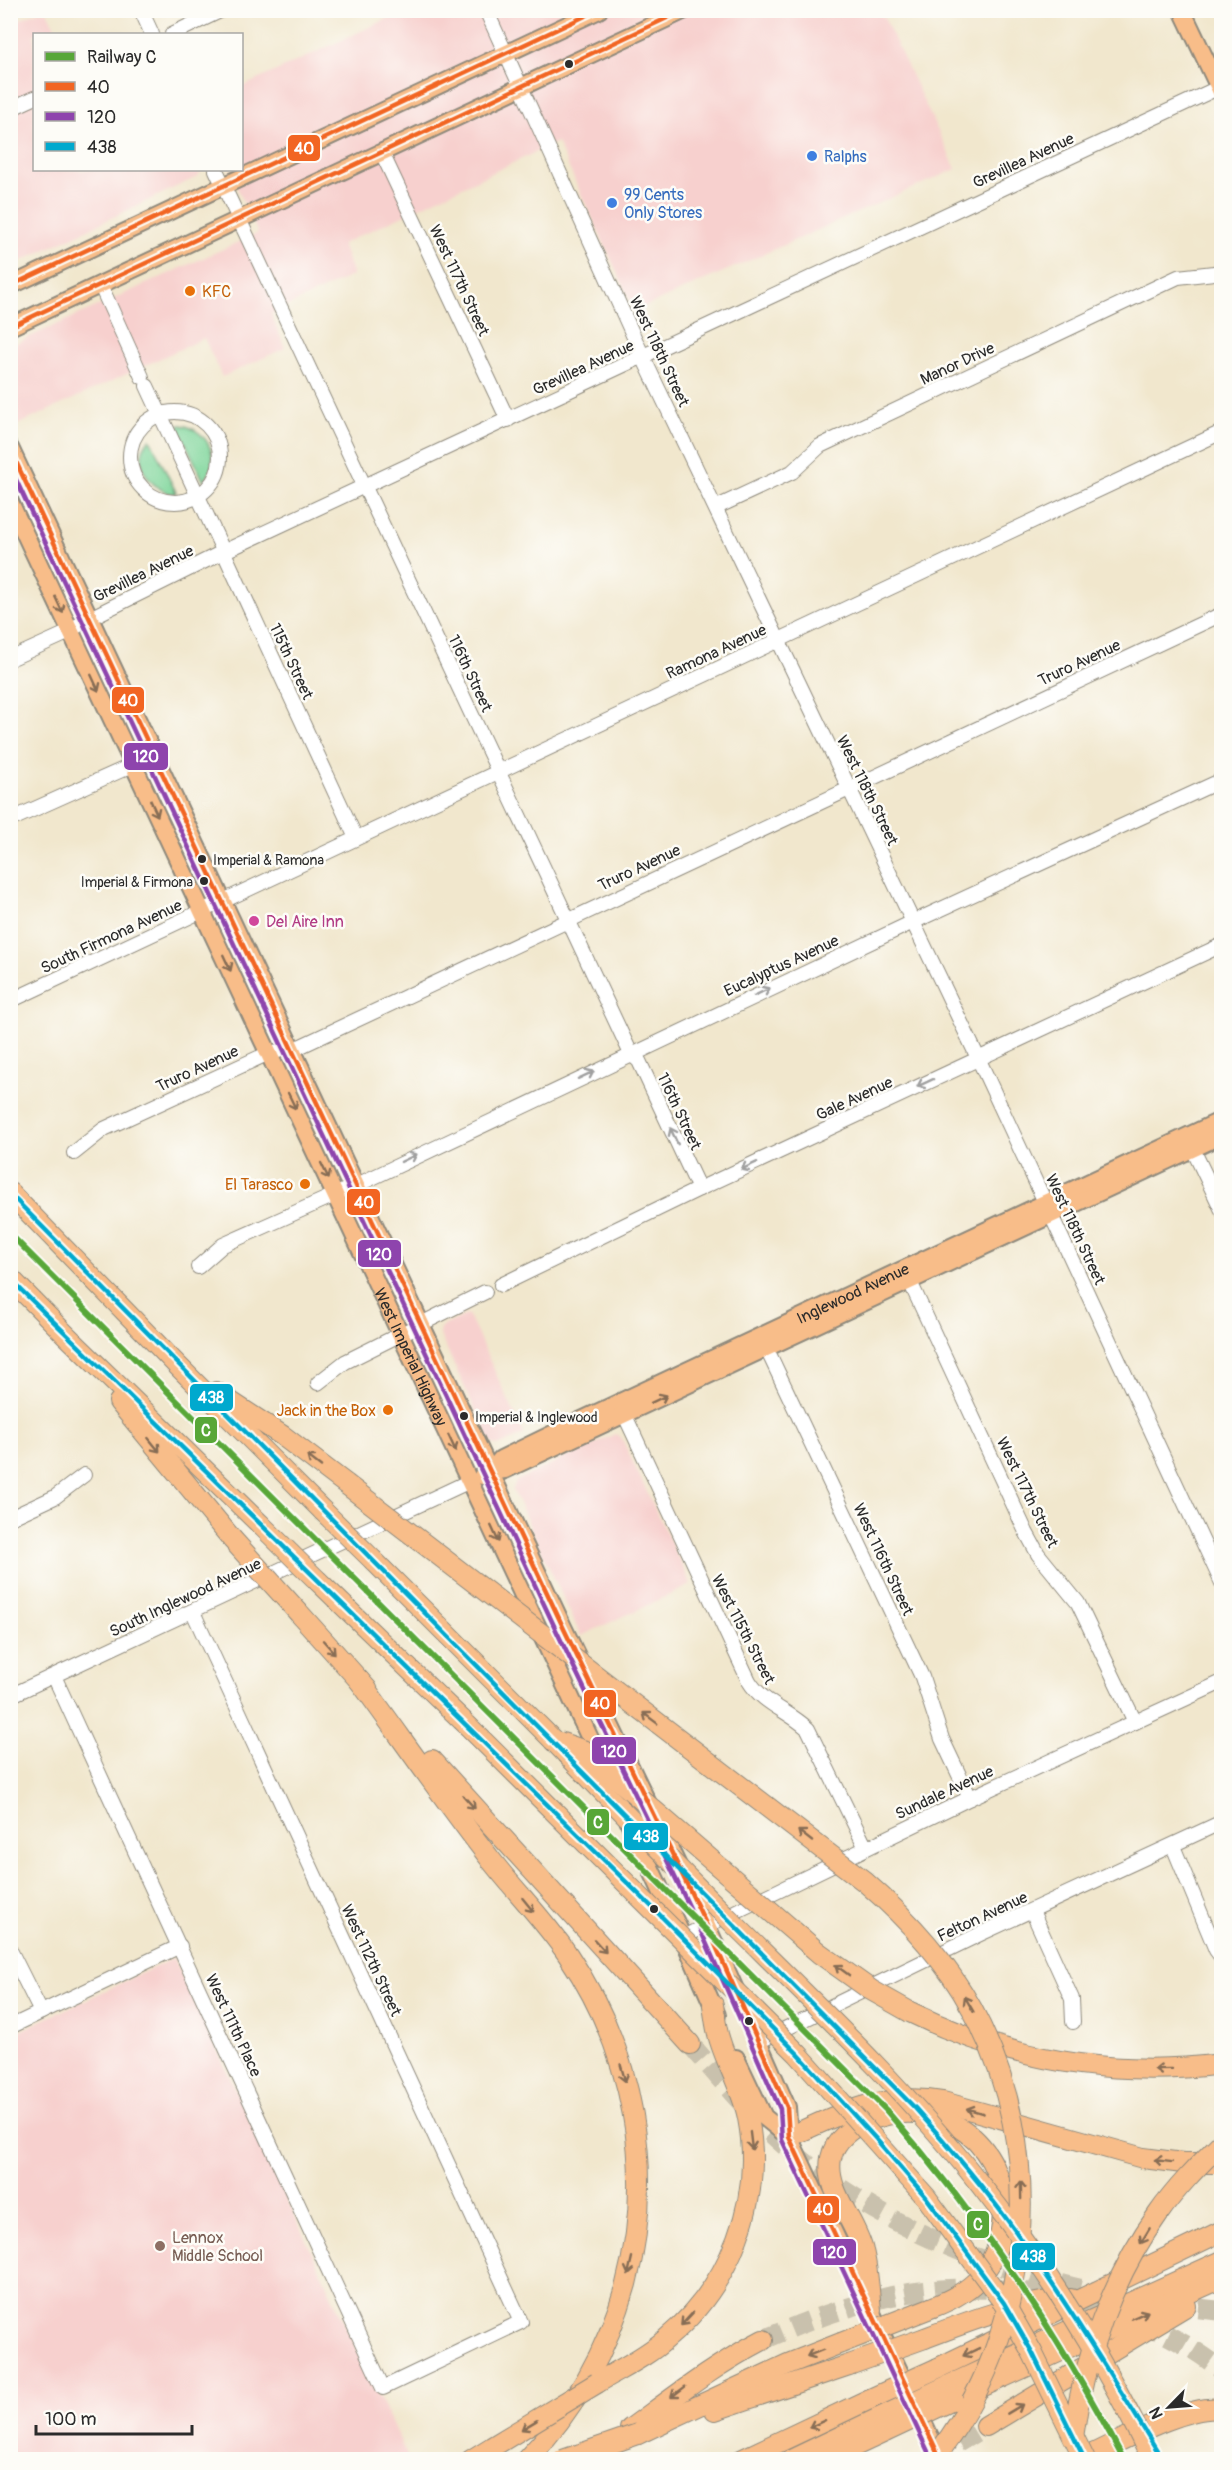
<svg xmlns="http://www.w3.org/2000/svg" width="1232" height="2470" font-family="Pangolin,sans-serif">
	<rect width="100%" height="100%" fill="#fdfcf7"/>
	<filter id="ink" filterUnits="userSpaceOnUse"><feTurbulence type="fractalNoise" baseFrequency=".0167" numOctaves="2"/><feDisplacementMap in="SourceGraphic" scale="12" xChannelSelector="R" yChannelSelector="G"/><feConvolveMatrix kernelMatrix="1 2 1 2 8 2 1 2 1" color-interpolation-filters="sRGB"/></filter>
	<filter id="wash" filterUnits="userSpaceOnUse"><feTurbulence type="fractalNoise" baseFrequency=".008" numOctaves="4" result="noise"/><feDisplacementMap in="SourceGraphic" scale="24" xChannelSelector="R" yChannelSelector="G"/><feGaussianBlur stdDeviation="1.35" result="paint"/><feColorMatrix in="noise" values="0 0 0 0 0 0 0 0 0 0 0 0 0 0 0 0 0 1.4 0 .05"/><feComposite in="paint" operator="in"/></filter>
	<g filter="url(#wash)">
		<rect width="100%" height="100%" fill="#f1e7cd"/>
		<g fill="#f7d0ce">
			<path d="M39 11H47L58 34H34V170H202L197 177 11 266 10 24Z"/>
			<path d="M404 11H881L956 169 635 311 557 142 342 244 353 275 271 314 285 348 222 377 204 338 11 428 10 346 258 233 229 170H242V87Z"/>
			<path d="M468 1314 524 1434 498 1446 491 1443 439 1333 441 1327Z"/>
			<path d="M615 1434 621 1437 691 1585 581 1636 513 1490 516 1481Z"/>
			<path d="M174 1958 408 2458 405 2459H11V2035Z"/>
		</g>
		<g fill="#7dd59a" stroke="#548062" stroke-width="1.5">
			<path d="M180 425C206 428 223 458 205 480H203L178 427Z"/>
			<path d="M150 439 176 492 174 494C149 490 130 460 150 439Z"/>
		</g>
	</g>
	<g filter="url(#ink)">
		<g fill="none" stroke-linecap="round" stroke-linejoin="round">
			<g stroke="#c9c1ad" stroke-width="20" stroke-dasharray="20 10" stroke-linecap="butt">
				<path d="M690 2044C722 2080 753 2119 790 2150 874 2223 996 2273 1105 2294"/>
				<path d="M1169 2305 1222 2311"/>
				<path d="M763 2340C805 2321 848 2306 892 2296 1000 2274 1135 2301 1222 2370"/>
				<path d="M932 2458 986 2426"/>
			</g>
			<g stroke="#8e897c" stroke-width="16">
				<g id="minor">
					<path d="M141 10 152 34"/>
					<path d="M486 10 643 357 978 1058 1222 1583"/>
					<path d="M172 34 222 10"/>
					<path d="M10 109 34 98"/>
					<path d="M382 153 508 420"/>
					<path d="M216 170 631 1054 639 1061 699 1189"/>
					<path d="M100 284 142 377"/>
					<path d="M147 386 356 838"/>
					<circle cx="175" cy="457" r="45"/>
					<path d="M10 493 28 484"/>
					<path d="M717 507 792 472 820 446 1178 277 1214 273 1222 270"/>
					<path d="M10 659 63 635 90 618 223 552 1222 86"/>
					<path d="M10 820 155 755"/>
					<path d="M10 1001 1222 432"/>
					<path d="M1189 1141 1222 1210"/>
					<path d="M74 1153 104 1129 269 1053 301 1046 1222 614"/>
					<path d="M198 1267 223 1245 357 1185 913 922 1222 780"/>
					<path d="M906 1273 1026 1532 1038 1554 1078 1603 1135 1722"/>
					<path d="M501 1285 699 1189 1222 945"/>
					<path d="M763 1341 922 1677 942 1739 970 1798"/>
					<path d="M318 1383 345 1362 485 1292"/>
					<path d="M620 1405 749 1681C763 1704 789 1711 808 1729L866 1848"/>
					<path d="M10 1518 55 1497 84 1475"/>
					<path d="M54 1676 383 2388 521 2322 193 1612"/>
					<path d="M10 1696 470 1481"/>
					<path d="M1173 1846 1216 1950 1222 1958"/>
					<path d="M1032 1911 1072 1999 1073 2022"/>
					<path d="M683 1937 970 1798 1222 1682"/>
					<path d="M10 1950 41 2012"/>
					<path d="M10 2027 180 1946"/>
					<path d="M758 2042 980 1934 1222 1822"/>
				</g>
			</g>
			<g stroke="#8e897c" stroke-width="20">
				<g id="major">
					<path d="M1182 10 1222 94"/>
					<path d="M10 286 599 10"/>
					<path d="M10 327 685 10"/>
					<path d="M10 448 564 1629 707 1926 787 2107 789 2137 941 2460"/>
					<path id="s1" d="M10 502 602 1764"/>
					<path id="s2" d="M490 1472 501 1459 569 1426 1222 1120"/>
					<path d="M482 1476 490 1472 505 1470 1222 1135"/>
					<path d="M628 1820 685 1942 717 2015"/>
					<path d="M736 2058 764 2117 789 2137"/>
				</g>
			</g>
			<g stroke="#8e897c" stroke-width="22">
				<g id="highway">
					<path d="M10 1193 177 1365 323 1511"/>
					<path d="M10 1278 65 1334 261 1525"/>
					<path d="M216 1392 283 1436 346 1484"/>
					<path d="M119 1402 232 1539"/>
					<path d="M374 1561 553 1740"/>
					<path d="M318 1581 462 1720"/>
					<path d="M299 1613 367 1689"/>
					<path d="M359 1680C403 1740 445 1801 491 1860 516 1892 545 1921 568 1955 633 2051 656 2171 626 2284 608 2349 574 2411 526 2460"/>
					<path d="M432 1760 690 2044"/>
					<path d="M910 2012C1008 2060 1113 2078 1222 2064"/>
					<path d="M789 2137C841 2113 884 2091 943 2102L1143 2158 1183 2163H1222"/>
					<path d="M871 2310C869 2291 868 2270 863 2251 856 2220 825 2191 831 2158 835 2139 852 2127 868 2121 942 2091 1014 2148 1002 2226 1000 2243 993 2261 982 2275 969 2291 951 2300 933 2307"/>
					<path d="M925 2338C972 2320 1021 2301 1071 2299"/>
					<path d="M938 2368 1222 2231"/>
					<path d="M597 2383C620 2369 646 2357 666 2339 730 2286 764 2200 748 2118 743 2091 728 2067 720 2041 716 2030 715 2017 713 2005"/>
					<path d="M947 2386 1222 2261"/>
					<path d="M966 2394 1222 2278"/>
					<path d="M715 2410 849 2365"/>
					<path d="M986 2426 1186 2306"/>
					<path d="M630 2429C674 2397 715 2365 763 2340"/>
					<path d="M638 2434 788 2364 841 2343"/>
					<path d="M471 2460 492 2447"/>
					<path d="M741 2460 870 2399"/>
					<path d="M791 2460 879 2418"/>
					<path d="M825 2460 885 2432"/>
					<path d="M1080 2460C1113 2445 1188 2403 1222 2409"/>
				</g>
			</g>
			<use href="#minor" stroke="#fff" stroke-width="14"/>
			<use href="#major" stroke="#f8bd89" stroke-width="16"/>
			<use href="#highway" stroke="#f8bd89" stroke-width="20"/>
			<g stroke="#8e897c" stroke-width="22" stroke-linecap="butt">
				<g id="highway-bridge">
					<path d="M346 1484 864 1881C907 1918 945 1959 972 2009 1049 2152 1034 2333 933 2460"/>
					<path d="M323 1511 374 1561"/>
					<path d="M261 1525 318 1581"/>
					<path d="M232 1539 299 1613"/>
					<path d="M462 1720 798 2054 926 2197 1004 2303 1032 2352 1085 2460"/>
					<path d="M553 1740C611 1800 669 1860 729 1919 815 2004 904 2088 979 2183 1048 2269 1105 2361 1152 2460"/>
					<path d="M559 1742 585 1751 819 1953 871 1990 910 2012"/>
					<path d="M841 2343 933 2307"/>
					<path d="M849 2365 925 2338"/>
					<path d="M870 2399 938 2368"/>
					<path d="M879 2418 947 2386"/>
					<path d="M885 2432 953 2400"/>
					<path d="M1073 2437C1083 2360 1112 2278 1158 2214 1176 2188 1199 2165 1222 2142"/>
					<path d="M492 2447 597 2383"/>
					<path d="M563 2460 638 2434"/>
				</g>
			</g>
			<use href="#highway-bridge" stroke="#f8bd89" stroke-width="20"/>
			<g stroke="#fdfcf7" stroke-width="9">
				<g id="bus-1">
					<path d="M10 286 598 10"/>
					<path d="M10 327 684 10"/>
					<path d="M10 449 564 1629 707 1926 787 2107 789 2137 941 2460"/>
				</g>
			</g>
			<g stroke="#fdfcf7" stroke-width="9">
				<path id="bus-2" d="M10 467 557 1632 700 1929 780 2109 782 2140 932 2460"/>
			</g>
			<g stroke="#fdfcf7" stroke-width="9">
				<g id="bus-3">
					<path d="M10 1194 915 2108C947 2144 979 2181 1008 2221 1064 2297 1113 2379 1163 2460"/>
					<path d="M10 1279 655 1910 798 2054 876 2139 926 2197 1004 2303 1032 2352 1085 2460"/>
				</g>
			</g>
			<use href="#bus-1" stroke="#f26522" stroke-width="4.5"/>
			<use href="#bus-2" stroke="#8e44ad" stroke-width="4.5"/>
			<use href="#bus-3" stroke="#00a9ce" stroke-width="4.5"/>
			<g stroke="#fdfcf7" stroke-width="10">
				<path id="rail-1" d="M10 1234 886 2110C982 2220 1056 2330 1124 2460"/>
			</g>
			<use href="#rail-1" stroke="#58a738" stroke-width="6"/>
		</g>
		<defs><path id="oneway-shaft" d="M-6 0H5M1.5-3L5.5 0L1.5 3" fill="none" stroke-width="1.6" stroke-linecap="round" stroke-linejoin="round" transform="scale(1.5)"/></defs>
		<g stroke="#876d55">
			<use href="#oneway-shaft" transform="translate(59 605) rotate(65)"/>
			<use href="#oneway-shaft" transform="translate(95 683) rotate(65)"/>
			<use href="#oneway-shaft" transform="translate(154 808) rotate(65)"/>
			<use href="#oneway-shaft" transform="translate(227 963) rotate(65)"/>
			<use href="#oneway-shaft" transform="translate(292 1101) rotate(64)"/>
			<use href="#oneway-shaft" transform="translate(325 1171) rotate(64)"/>
			<use href="#oneway-shaft" transform="translate(659 1399) rotate(-26)"/>
			<use href="#oneway-shaft" transform="translate(452 1443) rotate(65)"/>
			<use href="#oneway-shaft" transform="translate(154 1445) rotate(51)"/>
			<use href="#oneway-shaft" transform="translate(314 1461) rotate(-142)"/>
			<use href="#oneway-shaft" transform="translate(495 1534) rotate(65)"/>
			<use href="#oneway-shaft" transform="translate(329 1647) rotate(48)"/>
			<use href="#oneway-shaft" transform="translate(650 1718) rotate(-143)"/>
			<use href="#oneway-shaft" transform="translate(469 1802) rotate(48)"/>
			<use href="#oneway-shaft" transform="translate(805 1836) rotate(-142)"/>
			<use href="#oneway-shaft" transform="translate(528 1905) rotate(51)"/>
			<use href="#oneway-shaft" transform="translate(600 1946) rotate(48)"/>
			<use href="#oneway-shaft" transform="translate(842 1970) rotate(-144)"/>
			<use href="#oneway-shaft" transform="translate(969 2004) rotate(-120)"/>
			<use href="#oneway-shaft" transform="translate(1163 2069) rotate(179)"/>
			<use href="#oneway-shaft" transform="translate(623 2073) rotate(74)"/>
			<use href="#oneway-shaft" transform="translate(975 2111) rotate(-164)"/>
			<use href="#oneway-shaft" transform="translate(751 2141) rotate(83)"/>
			<use href="#oneway-shaft" transform="translate(1163 2161) rotate(-173)"/>
			<use href="#oneway-shaft" transform="translate(1021 2190) rotate(-91)"/>
			<use href="#oneway-shaft" transform="translate(1145 2236) rotate(121)"/>
			<use href="#oneway-shaft" transform="translate(630 2266) rotate(103)"/>
			<use href="#oneway-shaft" transform="translate(1140 2315) rotate(-24)"/>
			<use href="#oneway-shaft" transform="translate(687 2319) rotate(133)"/>
			<use href="#oneway-shaft" transform="translate(971 2352) rotate(154)"/>
			<use href="#oneway-shaft" transform="translate(815 2353) rotate(158)"/>
			<use href="#oneway-shaft" transform="translate(678 2392) rotate(143)"/>
			<use href="#oneway-shaft" transform="translate(1015 2409) rotate(-31)"/>
			<use href="#oneway-shaft" transform="translate(817 2424) rotate(155)"/>
			<use href="#oneway-shaft" transform="translate(529 2425) rotate(149)"/>
		</g>
		<g stroke="#a0a0a0">
			<use href="#oneway-shaft" transform="translate(762 992) rotate(-25)"/>
			<use href="#oneway-shaft" transform="translate(586 1075) rotate(-25)"/>
			<use href="#oneway-shaft" transform="translate(925 1083) rotate(155)"/>
			<use href="#oneway-shaft" transform="translate(674 1136) rotate(-115)"/>
			<use href="#oneway-shaft" transform="translate(409 1158) rotate(-26)"/>
			<use href="#oneway-shaft" transform="translate(749 1166) rotate(155)"/>
		</g>
	</g>
	<g fill="#2b2b2b" stroke="#fdfcf7" stroke-width="2">
		<circle cx="569" cy="64" r="5"/>
		<circle cx="202" cy="859" r="5"/>
		<circle cx="204" cy="881" r="5"/>
		<circle cx="464" cy="1416" r="5"/>
		<circle cx="654" cy="1909" r="5"/>
		<circle cx="749" cy="2021" r="5"/>
	</g>
	<g fill="#3f7fe0" stroke="#fdfcf7" stroke-width="2">
		<circle cx="812" cy="156" r="6"/>
		<circle cx="612" cy="203" r="6"/>
	</g>
	<g fill="#e8710a" stroke="#fdfcf7" stroke-width="2">
		<circle cx="190" cy="291" r="6"/>
		<circle cx="305" cy="1184" r="6"/>
		<circle cx="388" cy="1410" r="6"/>
	</g>
	<circle fill="#d1479c" stroke="#fdfcf7" stroke-width="2" cx="254" cy="921" r="6"/>
	<circle fill="#8d6e63" stroke="#fdfcf7" stroke-width="2" cx="160" cy="2246" r="6"/>
	<g text-anchor="middle" stroke-width="5" stroke-linejoin="round" paint-order="stroke">
		<g font-size="14" fill="#2b2b2b" stroke="#fdfcf7" text-anchor="start">
			<text x="213" y="865">Imperial &amp; Ramona</text>
			<text x="193" y="887" text-anchor="end">Imperial &amp; Firmona</text>
			<text x="475" y="1422">Imperial &amp; Inglewood</text>
		</g>
		<g font-size="16" fill="#366cbe" stroke="#fdfcf7" text-anchor="start">
			<text x="824" y="162">Ralphs</text>
			<text x="624" y="200">99 Cents<tspan x="624" dy="18">Only Stores</tspan></text>
		</g>
		<g font-size="16" fill="#2b2b2b" stroke="#fdfcf7">
			<text transform="translate(1023 160) rotate(-25)" y="6">Grevillea Avenue</text>
			<text transform="translate(460 280) rotate(65)" y="6">West 117th Street</text>
			<text transform="translate(660 351) rotate(65)" y="6">West 118th Street</text>
			<text transform="translate(957 363) rotate(-25)" y="6">Manor Drive</text>
			<text transform="translate(583 367) rotate(-25)" y="6">Grevillea Avenue</text>
			<text transform="translate(143 573) rotate(-26)" y="6">Grevillea Avenue</text>
			<text transform="translate(716 651) rotate(-25)" y="6">Ramona Avenue</text>
			<text transform="translate(292 661) rotate(65)" y="6">115th Street</text>
			<text transform="translate(1079 662) rotate(-25)" y="6">Truro Avenue</text>
			<text transform="translate(471 673) rotate(65)" y="6">116th Street</text>
			<text transform="translate(868 790) rotate(64)" y="6">West 118th Street</text>
			<text transform="translate(639 867) rotate(-25)" y="6">Truro Avenue</text>
			<text transform="translate(111 936) rotate(-25)" y="6">South Firmona Avenue</text>
			<text transform="translate(781 965) rotate(-25)" y="6">Eucalyptus Avenue</text>
			<text transform="translate(197 1068) rotate(-25)" y="6">Truro Avenue</text>
			<text transform="translate(854 1098) rotate(-25)" y="6">Gale Avenue</text>
			<text transform="translate(680 1111) rotate(65)" y="6">116th Street</text>
			<text transform="translate(1076 1229) rotate(65)" y="6">West 118th Street</text>
			<text dy="6" stroke="none"><textPath href="#s2" startOffset="406">Inglewood Avenue</textPath></text>
			<text dy="6" stroke="none"><textPath href="#s1" startOffset="944">West Imperial Highway</textPath></text>
			<text transform="translate(1028 1492) rotate(64)" y="6">West 117th Street</text>
			<text transform="translate(884 1559) rotate(65)" y="6">West 116th Street</text>
			<text transform="translate(185 1597) rotate(-25)" y="6">South Inglewood Avenue</text>
			<text transform="translate(744 1629) rotate(63)" y="6">West 115th Street</text>
			<text transform="translate(944 1792) rotate(-25)" y="6">Sundale Avenue</text>
			<text transform="translate(982 1916) rotate(-25)" y="6">Felton Avenue</text>
			<text transform="translate(372 1960) rotate(65)" y="6">West 112th Street</text>
			<text transform="translate(234 2025) rotate(65)" y="6">West 111th Place</text>
		</g>
		<g font-size="16" fill="#c56008" stroke="#fdfcf7" text-anchor="end">
			<text x="202" y="297" text-anchor="start">KFC</text>
			<text x="293" y="1190">El Tarasco</text>
			<text x="376" y="1416">Jack in the Box</text>
		</g>
		<g font-size="16" fill="#b23c85" stroke="#fdfcf7" text-anchor="start">
			<text x="266" y="927">Del Aire Inn</text>
		</g>
		<g font-size="16" fill="#785e54" stroke="#fdfcf7" text-anchor="start">
			<text x="172" y="2243">Lennox<tspan x="172" dy="18">Middle School</tspan></text>
		</g>
	</g>
	<g stroke="#fdfcf7" stroke-width="2">
		<rect x="287" y="134" width="34" height="28" rx="6" fill="#f26522"/>
		<rect x="111" y="686" width="34" height="28" rx="6" fill="#f26522"/>
		<rect x="123" y="742" width="46" height="29" rx="6" fill="#8e44ad"/>
		<rect x="346" y="1188" width="35" height="28" rx="6" fill="#f26522"/>
		<rect x="357" y="1239" width="45" height="29" rx="6" fill="#8e44ad"/>
		<rect x="189" y="1383" width="45" height="29" rx="6" fill="#00a9ce"/>
		<rect x="194" y="1416" width="24" height="28" rx="6" fill="#58a738"/>
		<rect x="583" y="1689" width="34" height="29" rx="6" fill="#f26522"/>
		<rect x="591" y="1736" width="46" height="29" rx="6" fill="#8e44ad"/>
		<rect x="586" y="1808" width="24" height="28" rx="6" fill="#58a738"/>
		<rect x="623" y="1822" width="46" height="29" rx="6" fill="#00a9ce"/>
		<rect x="806" y="2195" width="34" height="29" rx="6" fill="#f26522"/>
		<rect x="966" y="2210" width="24" height="29" rx="6" fill="#58a738"/>
		<rect x="812" y="2238" width="45" height="28" rx="6" fill="#8e44ad"/>
		<rect x="1011" y="2242" width="45" height="29" rx="6" fill="#00a9ce"/>
	</g>
	<g font-size="16" text-anchor="middle" font-weight="bold" fill="#fff">
		<text x="304" y="154">40</text>
		<text x="128" y="706">40</text>
		<text x="146" y="762">120</text>
		<text x="364" y="1208">40</text>
		<text x="379" y="1260">120</text>
		<text x="211" y="1403">438</text>
		<text x="206" y="1436">C</text>
		<text x="600" y="1709">40</text>
		<text x="614" y="1757">120</text>
		<text x="598" y="1828">C</text>
		<text x="646" y="1842">438</text>
		<text x="823" y="2215">40</text>
		<text x="978" y="2230">C</text>
		<text x="834" y="2258">120</text>
		<text x="1033" y="2262">438</text>
	</g>
	<rect width="1232" height="2470" fill="none" stroke="#fdfcf7" stroke-width="36"/>
	<rect x="33" y="33" width="210" height="138" fill="#fdfcf7" stroke="#a9a8a5" stroke-width="1.5"/>
	<rect x="45" y="52" width="30" height="9" fill="#58a738" stroke="#a9a8a5" stroke-width="1.5"/>
	<text x="87" y="63" font-size="18" fill="#2b2b2b">Railway C</text>
	<rect x="45" y="82" width="30" height="9" fill="#f26522" stroke="#a9a8a5" stroke-width="1.5"/>
	<text x="87" y="93" font-size="18" fill="#2b2b2b">40</text>
	<rect x="45" y="112" width="30" height="9" fill="#8e44ad" stroke="#a9a8a5" stroke-width="1.5"/>
	<text x="87" y="123" font-size="18" fill="#2b2b2b">120</text>
	<rect x="45" y="142" width="30" height="9" fill="#00a9ce" stroke="#a9a8a5" stroke-width="1.5"/>
	<text x="87" y="153" font-size="18" fill="#2b2b2b">438</text>
	<g transform="translate(1169 2407) rotate(245)" stroke="#fdfcf7" stroke-width="4.5" paint-order="stroke">
	<path d="M0-4.5L10 22L0 15L-10 22Z" fill="#2b2b2b"/>
	<text y="-9" font-size="16" font-weight="bold" text-anchor="middle" fill="#2b2b2b">N</text>
	</g>
	<path d="M36 2425v9h156v-9" fill="none" stroke="#2b2b2b" stroke-width="3"/>
	<text x="45" y="2425" font-size="18" fill="#2b2b2b" stroke="#fdfcf7" stroke-width="4.5" paint-order="stroke">100 m</text>
</svg>
